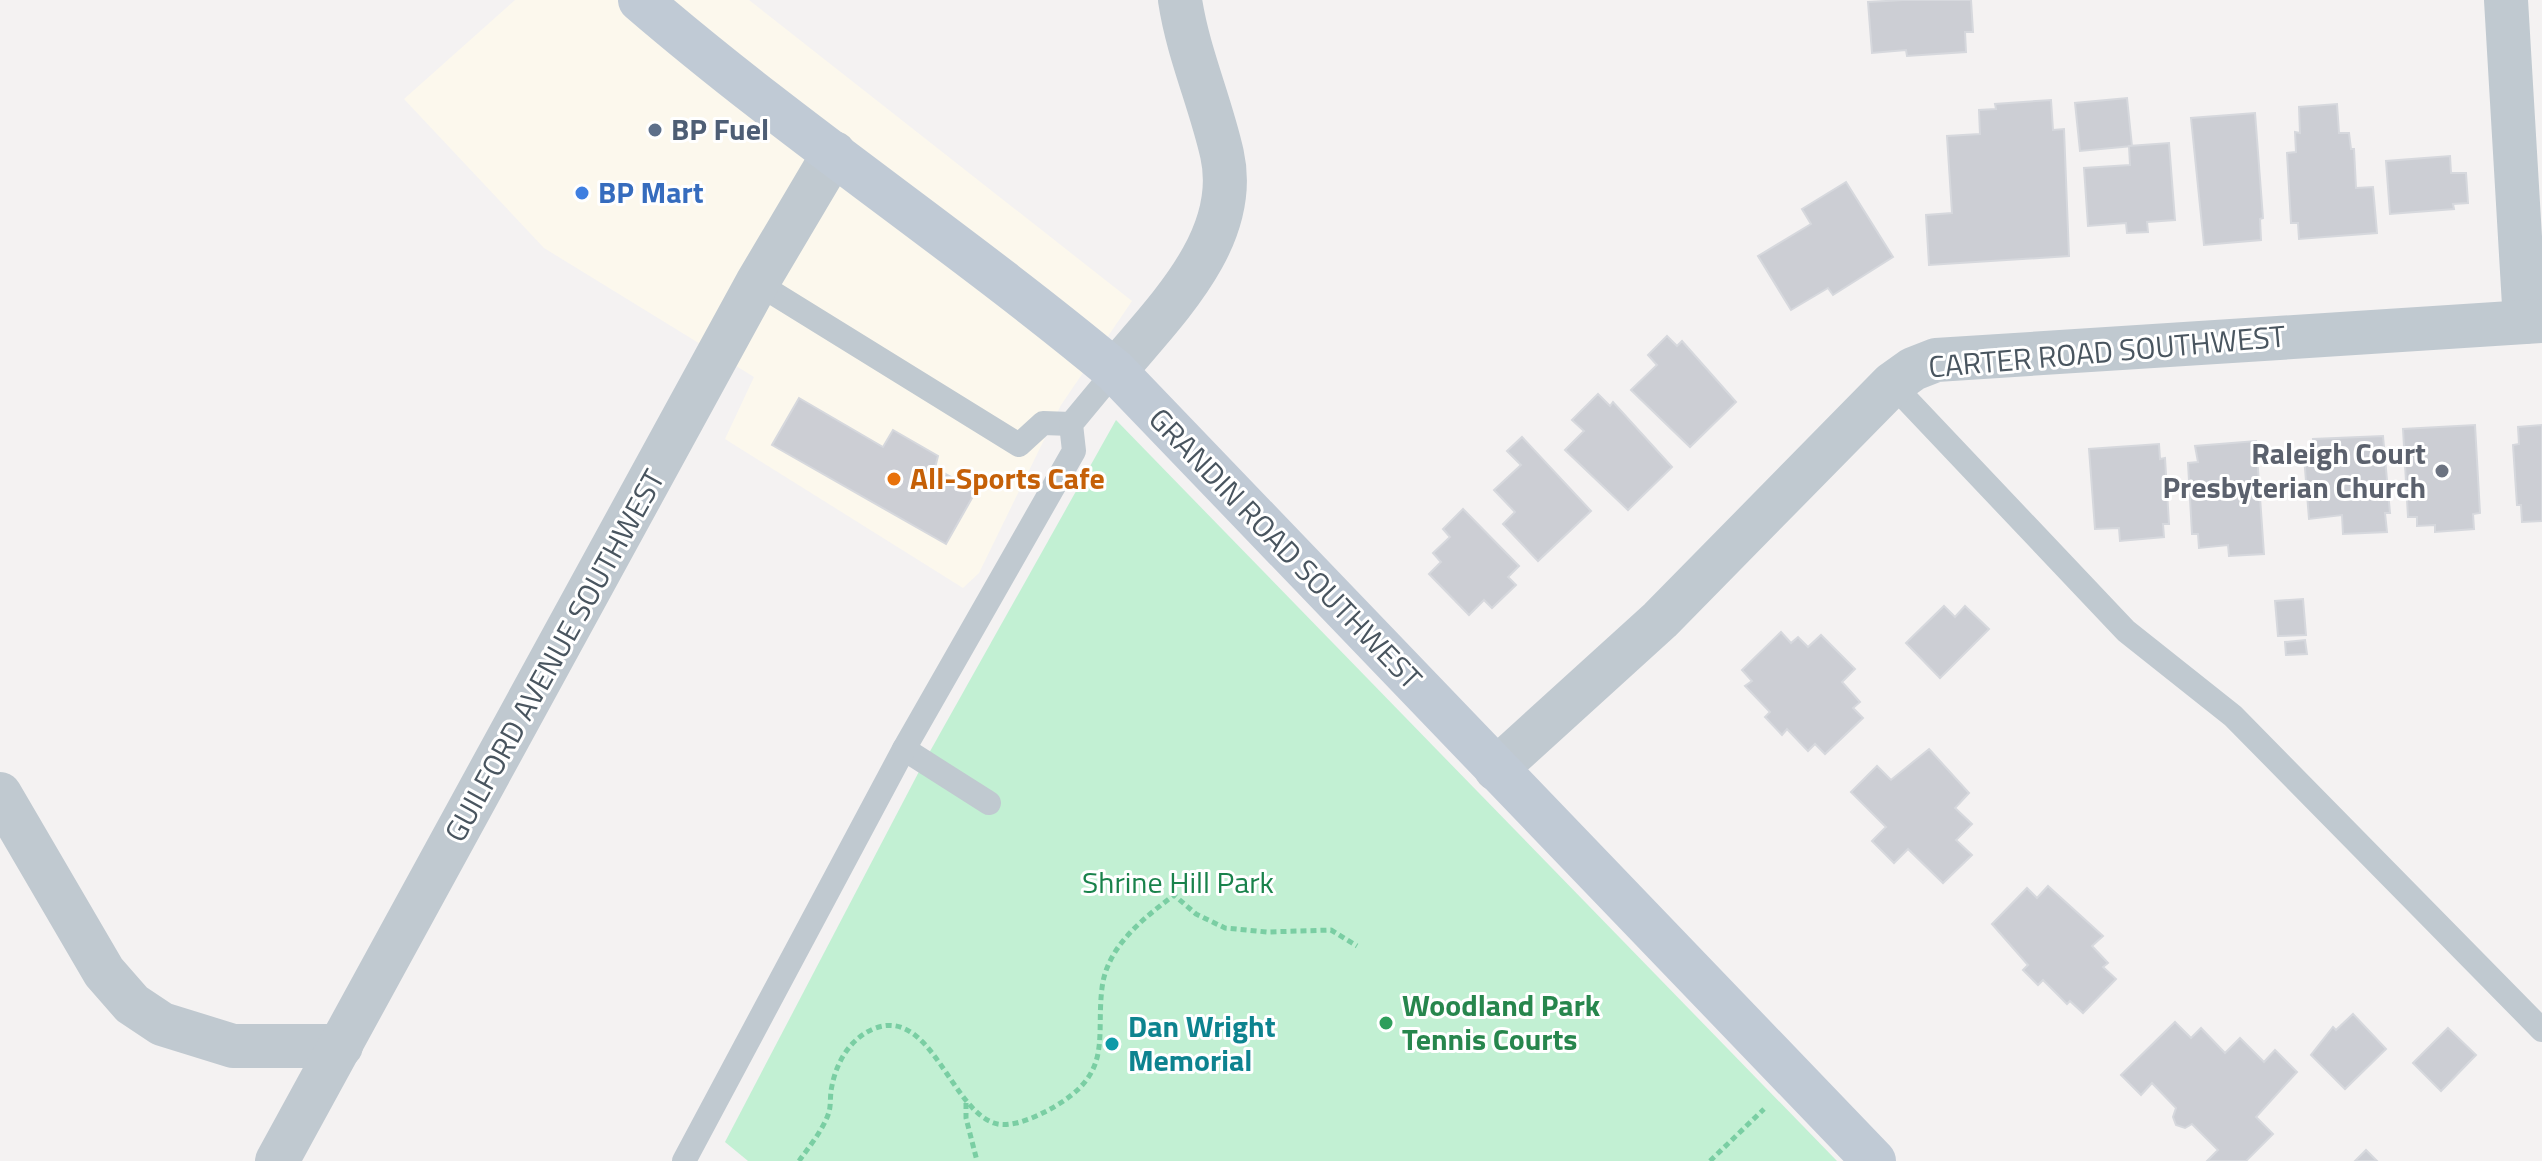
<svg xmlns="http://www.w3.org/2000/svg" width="2542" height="1161" font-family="'Titillium Web',sans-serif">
	<rect width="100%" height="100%" fill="#f4f2f2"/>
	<path fill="#fcf8ed" d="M515 0H749L1132 301 1061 405 979 573 963 588 725 439 754 377 544 248 404 99Z"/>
	<path fill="#c2f0d3" d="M1116 420 1837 1161H748L725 1142 924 762Z"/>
	<g fill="#ccced4" stroke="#d6d8dd" stroke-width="2">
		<path d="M1903 0H1971L1973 32H1965L1966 52 1907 56 1906 50 1872 53 1868 2Z"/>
		<path d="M2127 98 2132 146 2080 151 2075 103Z"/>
		<path d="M2051 100 2053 130 2064 129 2069 256 1929 265 1926 215 1952 213 1947 136 1980 134 1979 110 1996 109 1995 104Z"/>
		<path d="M2337 104 2339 133H2349L2351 149H2354L2356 188 2373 187 2377 233 2299 239 2298 223H2291L2287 153 2296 152 2295 132 2300 133 2299 107Z"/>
		<path d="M2255 113 2263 218 2260 219 2261 240 2204 245 2191 118Z"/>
		<path d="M2169 143 2175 220 2147 222 2148 232 2127 233 2126 223 2088 226 2084 168 2130 165 2129 146Z"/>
		<path d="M2450 156 2451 173H2466L2468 203 2453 204 2454 209 2390 214 2386 161Z"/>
		<path d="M1846 182 1893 257 1833 295 1828 288 1791 310 1758 256 1811 224 1802 209Z"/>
		<path d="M1667 336 1677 346 1682 341 1736 402 1690 447 1631 390 1657 365 1648 355Z"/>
		<path d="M1598 394 1610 406 1613 402 1672 467 1628 510 1565 450 1584 431 1572 420Z"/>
		<path d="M799 398 883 447 893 430 938 456 935 468 976 491 946 544 772 445Z"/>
		<path d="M2475 425 2480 513 2473 514 2474 529 2435 532V525L2417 526V517H2408L2403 429Z"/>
		<path d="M2542 425V521L2522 522 2521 505H2517L2513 445 2519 444 2518 427Z"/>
		<path d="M2383 436 2390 513H2385L2387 532 2343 534 2342 515 2309 519 2304 456 2315 455 2313 439Z"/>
		<path d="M1522 437 1591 511 1538 561 1503 524 1515 512 1494 490 1521 465 1507 451Z"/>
		<path d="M2256 441 2264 554 2229 556 2228 545 2199 548 2198 534H2192L2188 463 2198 462 2195 446Z"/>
		<path d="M2159 444 2160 459 2165 458 2169 524H2163L2164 537 2120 541 2119 528 2095 529 2089 449Z"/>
		<path d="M1463 509 1519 566 1508 577 1516 585 1492 608 1484 600 1469 615 1429 574 1441 562 1433 553 1450 537 1443 529Z"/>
		<path d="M2303 599 2306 635 2278 636 2275 601Z"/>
		<path d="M1944 606 1955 617 1965 606 1989 629 1940 678 1906 643Z"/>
		<path d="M1781 632 1791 643 1798 637 1808 647 1821 635 1855 669 1842 682 1860 702 1853 708 1863 718 1825 754 1815 744 1808 751 1787 729 1782 735 1765 717 1770 712 1745 686 1752 681 1742 670Z"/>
		<path d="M2305 640 2307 654 2286 655 2285 642Z"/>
		<path d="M1929 749 1969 793 1955 808 1972 824 1956 840 1972 855 1943 883 1908 849 1894 863 1872 841 1886 827 1851 792 1877 766 1891 780Z"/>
		<path d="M2048 886 2103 936 2092 946 2108 963 2103 967 2116 979 2083 1013 2070 1001 2067 1004 2043 980 2038 985 2023 970 2028 965 1992 924 2027 888 2037 898Z"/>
		<path d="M2353 1014 2386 1049 2345 1089 2311 1055 2333 1027 2336 1030Z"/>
		<path d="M2175 1022 2191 1038 2201 1028 2225 1053 2240 1038 2264 1062 2275 1050 2297 1072 2256 1117 2273 1134 2246 1161H2207L2218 1150 2192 1124 2185 1128 2176 1125 2173 1117 2176 1108 2152 1083 2141 1095 2121 1075Z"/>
		<path d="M2448 1028 2476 1055 2441 1091 2413 1063Z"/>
		<path d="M2366 1150 2377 1161H2355Z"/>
	</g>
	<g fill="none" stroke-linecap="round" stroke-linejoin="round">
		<g stroke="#7acea3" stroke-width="5" stroke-dasharray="6 4" stroke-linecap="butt">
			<path d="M966 1103V1118L977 1161"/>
			<path d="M799 1161C809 1147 822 1131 828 1115 831 1108 830 1099 831 1091 835 1065 848 1040 873 1029 930 1005 950 1108 994 1123 1013 1130 1047 1112 1062 1102 1112 1069 1096 1036 1102 988 1107 946 1143 919 1174 895L1196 914 1225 928 1267 932 1331 930 1357 946"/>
			<path d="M1710 1161 1764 1109"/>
		</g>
		<g stroke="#c0c9d0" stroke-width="24">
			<path d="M757 283 1019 445 1043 423 1071 424"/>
			<path d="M1892 384 2126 631 2233 716 2542 1030"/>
			<path d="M904 749 989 803"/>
			<path d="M684 1161 904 749 1074 451 1071 424 1115 371"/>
		</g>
		<g stroke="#c0c9d0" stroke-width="44">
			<path d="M2506 0 2525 322"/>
			<path d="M1115 371C1164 312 1241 239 1222 154 1210 101 1188 53 1180 0"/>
			<path d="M1496 769 1660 620 1892 384 1913 369 1936 360 2542 321"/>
			<path d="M0 794 104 972 132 1004 162 1024 233 1046H341"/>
			<path d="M277 1161 757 283 834 153"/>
		</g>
		<path stroke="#c0cad5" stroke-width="44" d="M640 0C792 131 960 242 1115 371L1874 1161"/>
	</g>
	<circle fill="#5c6f8a" stroke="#fff" stroke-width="3" cx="655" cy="130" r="8"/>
	<circle fill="#3f7fe0" stroke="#fff" stroke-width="3" cx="582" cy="193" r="8"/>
	<circle fill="#6b7280" stroke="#fff" stroke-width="3" cx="2442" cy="471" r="8"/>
	<circle fill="#e8710a" stroke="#fff" stroke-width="3" cx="894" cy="479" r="8"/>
	<circle fill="#2e9e5b" stroke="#fff" stroke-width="3" cx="1386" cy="1023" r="8"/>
	<circle fill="#0f9aa8" stroke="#fff" stroke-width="3" cx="1112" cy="1044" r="8"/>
	<g text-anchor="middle" stroke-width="6" stroke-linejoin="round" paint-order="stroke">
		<g font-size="30" font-weight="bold" fill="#4e5e75" stroke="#fff" text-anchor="start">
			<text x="671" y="140">BP Fuel</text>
		</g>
		<g font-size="30" font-weight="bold" fill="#366cbe" stroke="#fff" text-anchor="start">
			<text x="598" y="203">BP Mart</text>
		</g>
		<g font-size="30" fill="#49555f" stroke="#fff">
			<text transform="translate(2107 352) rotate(-5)" y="10">CARTER ROAD SOUTHWEST</text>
			<text transform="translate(1285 549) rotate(46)" y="10">GRANDIN ROAD SOUTHWEST</text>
			<text transform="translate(555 656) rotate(-61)" y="10">GUILFORD AVENUE SOUTHWEST</text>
		</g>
		<g font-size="30" font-weight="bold" fill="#5b616d" stroke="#fff" text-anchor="end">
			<text x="2426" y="464">Raleigh Court<tspan x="2426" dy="34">Presbyterian Church</tspan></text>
		</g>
		<g font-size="30" font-weight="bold" fill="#c56008" stroke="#fff" text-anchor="start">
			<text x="910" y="489">All-Sports Cafe</text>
		</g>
		<g font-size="30" fill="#19824b" stroke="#fff">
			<text x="1178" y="893">Shrine Hill Park</text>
		</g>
		<g font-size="30" font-weight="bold" fill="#27864d" stroke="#fff" text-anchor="start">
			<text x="1402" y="1016">Woodland Park<tspan x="1402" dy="34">Tennis Courts</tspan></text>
		</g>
		<g font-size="30" font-weight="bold" fill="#0d838f" stroke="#fff" text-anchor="start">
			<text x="1128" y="1037">Dan Wright<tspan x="1128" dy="34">Memorial</tspan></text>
		</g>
	</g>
</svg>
